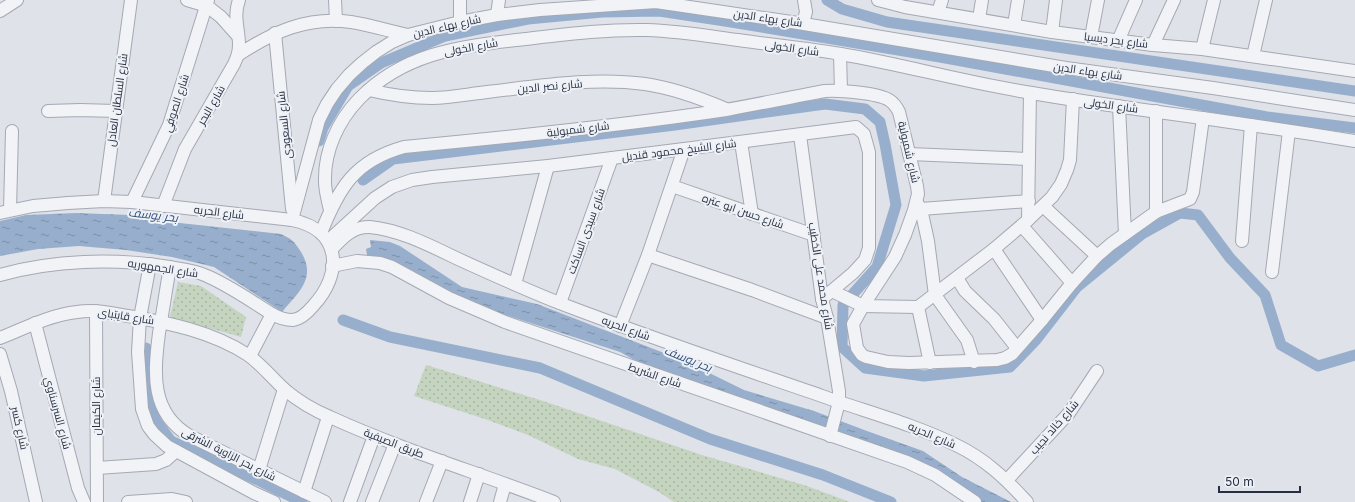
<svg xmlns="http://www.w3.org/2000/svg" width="1355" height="502" font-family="Inter,Cairo,sans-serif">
	<defs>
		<pattern id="park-dots" width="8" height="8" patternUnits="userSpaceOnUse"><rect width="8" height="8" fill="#c4d4bf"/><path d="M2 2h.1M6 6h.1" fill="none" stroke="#a8b6a5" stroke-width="1.8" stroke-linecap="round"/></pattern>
		<pattern id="water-ripples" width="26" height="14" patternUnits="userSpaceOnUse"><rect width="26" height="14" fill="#97afcc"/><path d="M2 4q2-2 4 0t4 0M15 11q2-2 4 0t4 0" fill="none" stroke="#7b8fa7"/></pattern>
	</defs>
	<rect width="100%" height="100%" fill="#dfe2e9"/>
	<g fill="url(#park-dots)">
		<path d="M178 282 201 286 246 317 241 337 170 317Z"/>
		<path d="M426 365 540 400 702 455 804 485 850 502H674L659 492 615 469 578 459 528 435 485 419 414 396Z"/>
	</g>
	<g fill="url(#water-ripples)">
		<path d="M76 213 130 215 180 223 281 234C293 240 294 241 301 252 317 278 298 293 282 312L214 267 172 257 126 250 79 246 38 249 0 256V221L26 215Z"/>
		<path d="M370 240 390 242 400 246 462 287 537 304 685 361 744 390 814 411 867 431 923 451 962 477 1011 502H982L949 479 658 373 620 352 484 308 443 291 394 261 367 255 366 249 371 247Z"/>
	</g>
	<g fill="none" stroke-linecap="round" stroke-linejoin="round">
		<g stroke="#97afcc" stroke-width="11">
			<path d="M827 0 842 9 887 22 1355 91"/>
			<path d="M319 141 323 128 348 86 381 63 445 36 528 19 602 12 659 11 725 21 940 57 1267 117 1355 128"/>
			<path d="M363 180 393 159 675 125 825 104 865 109 880 122 885 144 896 205 877 267 843 305 842 347 865 368 924 376 1010 367 1036 340 1077 287 1142 234 1180 213 1198 215 1230 258 1265 295 1281 345 1318 366 1355 355"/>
			<path d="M343 320 390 337 540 368 710 439 823 475 891 502"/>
			<path d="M146 348 147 389 156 421 171 441 260 481 302 502"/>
		</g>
		<g stroke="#a4a9b3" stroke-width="14">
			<g id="minor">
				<path d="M187 0 207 6 221 17 238 36"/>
				<path d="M335 0 336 21"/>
				<path d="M878 0 905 7 1052 32 1153 45 1202 49 1355 71"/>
				<path d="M0 11 17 0"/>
				<path d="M938 12 942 0"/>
				<path d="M497 15 499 0"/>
				<path d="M979 19 982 0"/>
				<path d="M460 22V0"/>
				<path d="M803 23 806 12 804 0"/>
				<path d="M1014 25 1018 0"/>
				<path d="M1052 32 1056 0"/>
				<path d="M275 33 292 209"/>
				<path d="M1091 37 1098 0"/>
				<path d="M1118 41 1136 0"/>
				<path d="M1153 45 1174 0"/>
				<path d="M1202 49 1214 0"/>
				<path d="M840 54 841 91"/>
				<path d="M238 55C273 32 307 16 351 22 370 25 389 31 408 35"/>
				<path d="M1253 56 1266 0"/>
				<path d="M369 90C390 95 411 98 432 98 450 98 469 94 487 92 539 86 593 77 645 84 673 88 700 98 726 109"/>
				<path d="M1119 106 1125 234"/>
				<path d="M48 111 80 110 116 111"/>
				<path d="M1156 111V212"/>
				<path d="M800 135 822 299 827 318 839 391V402L830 436"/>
				<path d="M741 142 752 214"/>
				<path d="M909 154 1029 159"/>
				<path d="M672 186 814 235"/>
				<path d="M104 201 131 0"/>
				<path d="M132 202 169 125 208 0"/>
				<path d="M917 203 921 209 928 241 935 295 967 340 974 362"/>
				<path d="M163 206 185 149 234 64C237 58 239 52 239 45 239 28 233 17 239 0"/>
				<path d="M1043 206 1097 256"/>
				<path d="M921 209 1029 201"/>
				<path d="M10 210 12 131"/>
				<path d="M330 210C328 201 325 191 325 182 324 151 338 121 359 99 403 54 456 47 516 40 560 35 603 29 647 30 678 31 708 36 738 40 772 45 807 48 841 54 905 65 968 83 1032 93 1071 100 1111 105 1151 111 1219 120 1287 130 1355 141"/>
				<path d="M0 213 33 206 68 203 104 201 132 202 292 220C342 230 343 274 313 306 308 312 301 319 293 320 285 320 279 318 272 314 251 301 230 286 207 276 195 270 181 269 169 267 114 258 53 260 0 275"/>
				<path d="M292 220 319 120 327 104 337 89 349 75 362 63 376 52 392 42 408 35 460 22 497 15 540 10 656 2 798 23 1066 68 1213 88 1355 110"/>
				<path d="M1028 220 1030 93"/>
				<path d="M1022 226 1072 283"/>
				<path d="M321 233C339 188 354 161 404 147 511 137 619 126 726 110 759 104 792 97 825 91 839 90 878 93 889 100 894 103 897 108 899 112L917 186 918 194 914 210 905 235 895 257 863 306 853 324 857 348 862 355 866 357 888 362 909 363 997 360 1005 358 1012 354 1042 320 1072 283 1097 256 1111 244 1156 212 1190 199 1193 192 1203 118"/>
				<path d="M328 241 375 198 392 187 412 180 432 177 548 166 684 149 856 127 864 134 869 152V248L865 260 853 273 822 299"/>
				<path d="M1242 241 1251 125"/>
				<path d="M332 249C342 238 353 226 370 227 400 230 429 245 456 258 491 274 526 290 562 304 648 337 735 366 822 396 867 412 913 424 956 445 985 459 1005 478 1027 502"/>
				<path d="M994 249 1042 320"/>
				<path d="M648 255 752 290 827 318"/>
				<path d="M150 264 140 318 138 352 142 409 148 426 154 434 167 446 254 493 274 502"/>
				<path d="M332 266 357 261 380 263 392 267 449 298 505 322 907 462 935 475 975 502"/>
				<path d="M170 267C166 289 163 311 159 333 154 373 150 413 190 436L325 502"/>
				<path d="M1272 272 1289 131"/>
				<path d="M957 278 965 291 994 319 1017 348"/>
				<path d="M515 284 548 166"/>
				<path d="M832 291 863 306 918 307 994 249 1028 220 1052 197 1061 184 1067 170 1070 160 1073 99"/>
				<path d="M560 303 612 158"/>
				<path d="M918 307 930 363"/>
				<path d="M96 311 97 502"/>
				<path d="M35 323 78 488 84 502"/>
				<path d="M620 326 648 255 684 149"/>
				<path d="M0 338C25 328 50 315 77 312 94 309 111 313 128 316 170 323 213 332 248 355 261 364 272 378 284 389 297 400 313 410 330 417 402 450 479 473 554 502"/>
				<path d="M0 354 11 391 36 502"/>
				<path d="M250 356 272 314"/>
				<path d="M97 468 156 464 166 460 176 451"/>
				<path d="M259 470 284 389"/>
				<path d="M1007 480 1069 413 1097 371"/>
				<path d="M304 492 328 417"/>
				<path d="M128 502 172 499 186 502"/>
				<path d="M350 502 374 436"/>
				<path d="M372 502 395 444"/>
				<path d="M426 502 442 461"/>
				<path d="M470 502 479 474"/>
				<path d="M500 502 505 484"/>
			</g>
		</g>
		<use href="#minor" stroke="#f2f3f7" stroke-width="12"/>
	</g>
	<g text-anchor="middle" stroke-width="4" stroke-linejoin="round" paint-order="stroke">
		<g font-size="11" fill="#262f41" stroke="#eef1f6">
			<text transform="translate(768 18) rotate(8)" y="4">شارع بهاء الدين</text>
			<text transform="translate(447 26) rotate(-13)" y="4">شارع بهاء الدين</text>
			<text transform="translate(1116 40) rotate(7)" y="4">شارع بحر ديسيا</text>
			<text transform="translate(471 47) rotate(-10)" y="4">شارع الخولى</text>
			<text transform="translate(792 48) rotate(8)" y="4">شارع الخولى</text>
			<text transform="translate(1088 71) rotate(8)" y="4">شارع بهاء الدين</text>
			<text transform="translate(550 86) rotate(-5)" y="4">شارع نصر الدين</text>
			<text transform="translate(117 100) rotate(-82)" y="4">شارع السلطان العادل</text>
			<text transform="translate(176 103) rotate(-72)" y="4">شارع الصوفي</text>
			<text transform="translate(211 105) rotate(-60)" y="4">شارع البحر</text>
			<text transform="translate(1111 105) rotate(8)" y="4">شارع الخولى</text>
			<text transform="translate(284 125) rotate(-96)" y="4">شارع السعودى</text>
			<text transform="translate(578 129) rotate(-7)" y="4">شارع شمبولية</text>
			<text transform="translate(679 150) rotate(-7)" y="4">شارع الشيخ محمود قنديل</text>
			<text transform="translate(909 152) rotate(77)" y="4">شارع شمبولية</text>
			<text transform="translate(743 211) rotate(19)" y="4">شارع حسن ابو عتره</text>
			<text transform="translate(219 212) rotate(7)" y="4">شارع الحريه</text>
			<text transform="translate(586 231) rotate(-70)" y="4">شارع سيدى الساكت</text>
			<text transform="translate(163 268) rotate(9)" y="4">شارع الجمهوريه</text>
			<text transform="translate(821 276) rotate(81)" y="4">شارع محمد على الخطيب</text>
			<text transform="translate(126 316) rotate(9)" y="4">شارع قايتباى</text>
			<text transform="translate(626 328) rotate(20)" y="4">شارع الحريه</text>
			<text transform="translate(655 375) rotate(19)" y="4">شارع الشريط</text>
			<text transform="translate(96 406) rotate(-90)" y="4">شارع الكيمان</text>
			<text transform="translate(58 413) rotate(75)" y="4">شارع السرسناوي</text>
			<text transform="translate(1054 427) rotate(-49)" y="4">شارع خالد نجيب</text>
			<text transform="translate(20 428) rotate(77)" y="4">شارع كسر</text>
			<text transform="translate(932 435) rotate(23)" y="4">شارع الحريه</text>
			<text transform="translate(394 443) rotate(21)" y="4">طريق الصيفية</text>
			<text transform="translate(229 454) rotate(27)" y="4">شارع بحر الزاوية الشرقى</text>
		</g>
		<g font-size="12" font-style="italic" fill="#2e4d78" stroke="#eef1f6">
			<text transform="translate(153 215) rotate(7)" y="4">بحر يوسف</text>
			<text transform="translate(688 359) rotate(22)" y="4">بحر يوسف</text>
		</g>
	</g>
	<path d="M1219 486v6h81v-6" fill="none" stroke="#262f41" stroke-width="2"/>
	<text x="1225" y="486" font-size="12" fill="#262f41" stroke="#eef1f6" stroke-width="3" paint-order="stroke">50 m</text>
</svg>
